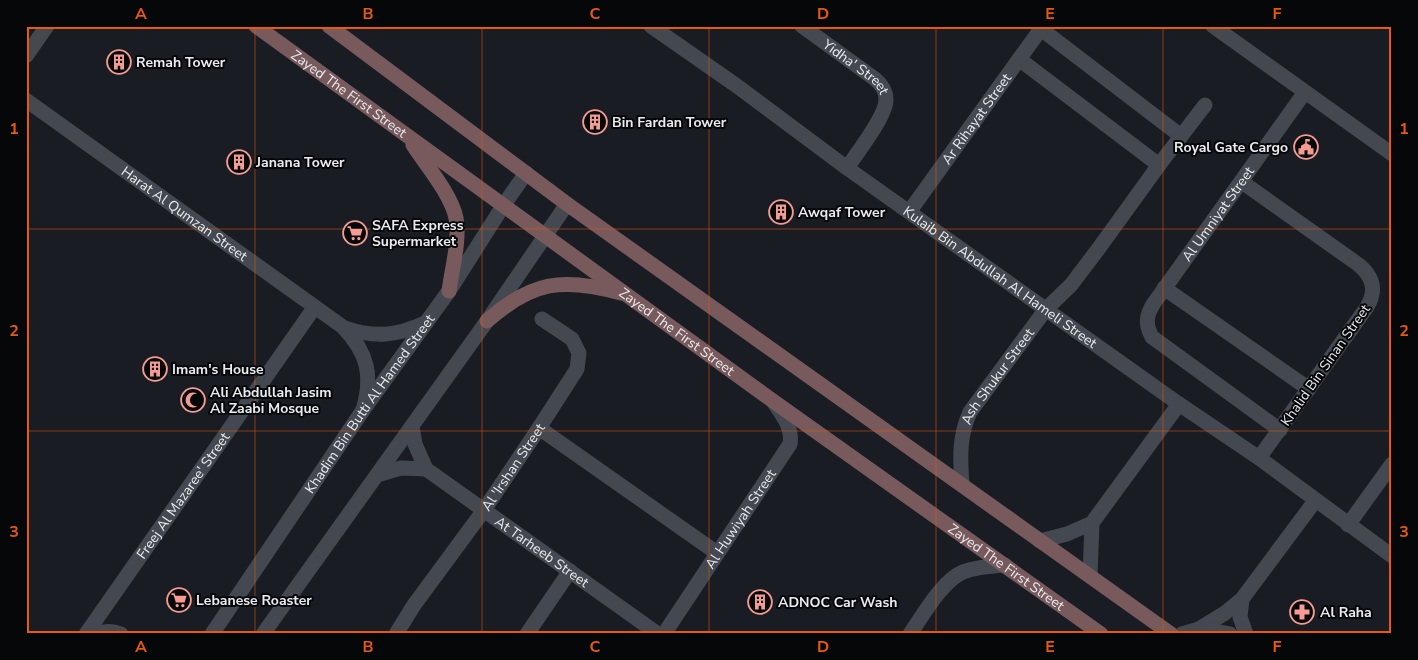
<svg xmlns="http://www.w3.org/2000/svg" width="1418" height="660" font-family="'Nunito Sans',sans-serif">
	<rect width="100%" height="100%" fill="#191c23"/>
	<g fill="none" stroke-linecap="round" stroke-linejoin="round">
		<g stroke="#444850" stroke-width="15">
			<path id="s1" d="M651 26 737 86 847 168 1179 404 1259 458 1392 556"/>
			<path id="s2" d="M802 26 875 79C881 84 886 91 886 99 887 115 857 153 847 168"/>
			<path d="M1213 26 1392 154"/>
			<path d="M1041 29 1181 136"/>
			<path d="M26 56 47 26"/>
			<path d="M1019 59 1159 165"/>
			<path id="s3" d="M26 100 343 327C368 353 373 376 363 410"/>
			<path d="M1242 182 1359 265C1373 277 1377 290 1367 307L1259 458"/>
			<path id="s4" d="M909 212 1043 26"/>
			<path d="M1164 288 1309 389"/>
			<path d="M345 328C375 338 396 336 425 323"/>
			<path id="s5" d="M412 426 415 444 426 469 658 634"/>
			<path d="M539 428 717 553"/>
			<path id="s6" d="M1280 430 1152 337C1145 324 1146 315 1154 303L1305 92"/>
			<path d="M377 475 401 468 426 469"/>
			<path id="s7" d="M962 484C960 458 959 436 970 412L1046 309 1071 285 1099 248 1159 165 1205 105"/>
			<path d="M1348 525 1392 464"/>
			<path d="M1040 541 1067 534 1092 523 1179 404"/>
			<path d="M1090 576 1092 523"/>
			<path d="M1242 599 1240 617 1246 634"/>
			<path d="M1199 629 1225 613 1242 599 1315 501"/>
			<path id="s8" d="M86 634 314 308"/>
			<path d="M97 634C106 630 113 631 121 634"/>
			<path id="s9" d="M396 634 414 605 484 510 539 428 577 369 579 353 572 339 542 319"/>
			<path d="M527 634 570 571"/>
			<path id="s10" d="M664 634 790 444C793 427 782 415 773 401"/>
			<path d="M910 634C923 615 942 581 963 572 976 567 991 566 1005 565"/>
			<path d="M1182 634 1199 629 1230 634"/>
		</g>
		<g stroke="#444850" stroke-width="15">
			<path id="s11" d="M212 634 363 410 449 291 503 206 526 173"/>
			<path d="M263 634 487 321 567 204"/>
		</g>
		<g stroke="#785a5c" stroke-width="15">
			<path id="s12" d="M256 26 773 401 1101 634"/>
			<path d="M329 26 567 204 1171 634"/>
			<path d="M413 145C426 165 451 194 456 218 460 241 452 268 449 291"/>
			<path d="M487 321C532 281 563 277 621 293"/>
		</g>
	</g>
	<path fill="none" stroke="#e8590c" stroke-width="1" stroke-opacity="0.55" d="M255 26V634M482 26V634M709 26V634M936 26V634M1163 26V634M26 229H1392M26 431H1392"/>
	<defs>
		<g id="building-ring" transform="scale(1.25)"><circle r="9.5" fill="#060709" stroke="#f59c92" stroke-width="1.5"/><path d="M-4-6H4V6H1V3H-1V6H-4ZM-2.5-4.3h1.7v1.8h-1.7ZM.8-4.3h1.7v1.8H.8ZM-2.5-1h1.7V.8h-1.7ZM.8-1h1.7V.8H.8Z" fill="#f59c92"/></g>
		<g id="civic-ring" transform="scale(1.25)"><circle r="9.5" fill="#060709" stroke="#f59c92" stroke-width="1.5"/><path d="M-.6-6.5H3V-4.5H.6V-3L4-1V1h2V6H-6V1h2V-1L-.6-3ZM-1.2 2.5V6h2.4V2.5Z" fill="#f59c92"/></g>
		<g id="supermarket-ring" transform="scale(1.25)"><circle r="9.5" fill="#060709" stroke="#f59c92" stroke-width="1.5"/><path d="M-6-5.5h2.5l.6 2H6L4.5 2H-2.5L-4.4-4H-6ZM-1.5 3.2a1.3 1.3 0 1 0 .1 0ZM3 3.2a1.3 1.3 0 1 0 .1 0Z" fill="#f59c92"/></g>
		<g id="mosque-ring" transform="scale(1.25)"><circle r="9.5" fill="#060709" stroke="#f59c92" stroke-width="1.5"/><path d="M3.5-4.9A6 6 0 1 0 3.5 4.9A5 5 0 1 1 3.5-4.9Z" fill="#f59c92"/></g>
		<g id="pharmacy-ring" transform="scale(1.25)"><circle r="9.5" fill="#060709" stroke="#f59c92" stroke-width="1.5"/><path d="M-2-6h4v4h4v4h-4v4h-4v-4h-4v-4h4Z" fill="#f59c92"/></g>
	</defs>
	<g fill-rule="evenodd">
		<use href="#building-ring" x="119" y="62"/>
		<use href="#building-ring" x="595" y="122"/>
		<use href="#civic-ring" x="1306" y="147"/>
		<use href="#building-ring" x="239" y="162"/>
		<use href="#building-ring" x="781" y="212"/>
		<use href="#supermarket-ring" x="355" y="233"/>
		<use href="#building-ring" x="155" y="369"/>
		<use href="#mosque-ring" x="193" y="400"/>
		<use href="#supermarket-ring" x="179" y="600"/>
		<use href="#building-ring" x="760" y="602"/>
		<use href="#pharmacy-ring" x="1302" y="612"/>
	</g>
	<g text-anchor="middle" stroke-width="4" stroke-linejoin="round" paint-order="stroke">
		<g font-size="14" font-weight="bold" fill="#e8ebf0" stroke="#060709" text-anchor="start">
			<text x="136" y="67">Remah Tower</text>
			<text x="612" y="127">Bin Fardan Tower</text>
			<text x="1288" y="152" text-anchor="end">Royal Gate Cargo</text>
			<text x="256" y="167">Janana Tower</text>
			<text x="798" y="217">Awqaf Tower</text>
			<text x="372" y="230">SAFA Express<tspan x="372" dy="16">Supermarket</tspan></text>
			<text x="172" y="374">Imam's House</text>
			<text x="210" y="397">Ali Abdullah Jasim<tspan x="210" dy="16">Al Zaabi Mosque</tspan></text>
			<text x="196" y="605">Lebanese Roaster</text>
			<text x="778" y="607">ADNOC Car Wash</text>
			<text x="1320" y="617">Al Raha</text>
		</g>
		<g font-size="14" fill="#e8ebf0" stroke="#060709">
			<text dy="5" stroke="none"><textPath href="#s2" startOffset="68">Yidha' Street</textPath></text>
			<text dy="5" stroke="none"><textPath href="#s12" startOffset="115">Zayed The First Street</textPath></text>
			<text dy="5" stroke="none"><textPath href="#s4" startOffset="115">Ar Rihayat Street</textPath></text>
			<text dy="5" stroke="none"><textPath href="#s3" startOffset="195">Harat Al Qumzan Street</textPath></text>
			<text dy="5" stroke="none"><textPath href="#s6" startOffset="304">Al Umniyat Street</textPath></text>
			<text dy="5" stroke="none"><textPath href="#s1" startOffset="430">Kulaib Bin Abdullah Al Hameli Street</textPath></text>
			<text dy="5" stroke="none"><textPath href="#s12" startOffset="520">Zayed The First Street</textPath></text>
			<text transform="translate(1325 365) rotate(-55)" y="5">Khalid Bin Sinan Street</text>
			<text dy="5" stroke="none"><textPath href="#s7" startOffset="118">Ash Shukur Street</textPath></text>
			<text dy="5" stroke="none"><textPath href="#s11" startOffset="279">Khadim Bin Butti Al Hamed Street</textPath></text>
			<text dy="5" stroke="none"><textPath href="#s9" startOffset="204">Al 'Irshan Street</textPath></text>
			<text dy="5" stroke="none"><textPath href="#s8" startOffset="169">Freej Al Mazaree' Street</textPath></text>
			<text dy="5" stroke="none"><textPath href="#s10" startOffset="138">Al Huwiyah Street</textPath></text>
			<text dy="5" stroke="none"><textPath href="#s5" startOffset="188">At Tarheeb Street</textPath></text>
			<text dy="5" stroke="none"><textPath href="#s12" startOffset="925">Zayed The First Street</textPath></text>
		</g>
	</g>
	<rect width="1418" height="660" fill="none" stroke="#060709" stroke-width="55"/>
	<rect x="28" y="28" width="1362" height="604" fill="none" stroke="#e8590c" stroke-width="2"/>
	<g font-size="16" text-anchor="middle" font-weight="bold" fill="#e8590c">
		<text x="141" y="19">A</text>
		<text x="368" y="19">B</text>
		<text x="595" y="19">C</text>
		<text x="823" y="19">D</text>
		<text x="1050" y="19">E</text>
		<text x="1277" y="19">F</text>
		<text x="14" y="134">1</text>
		<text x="1404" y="134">1</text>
		<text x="14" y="336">2</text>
		<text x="1404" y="336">2</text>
		<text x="14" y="537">3</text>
		<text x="1404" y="537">3</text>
		<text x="141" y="652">A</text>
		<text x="368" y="652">B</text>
		<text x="595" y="652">C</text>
		<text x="823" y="652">D</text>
		<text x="1050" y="652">E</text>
		<text x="1277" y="652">F</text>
	</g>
</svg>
